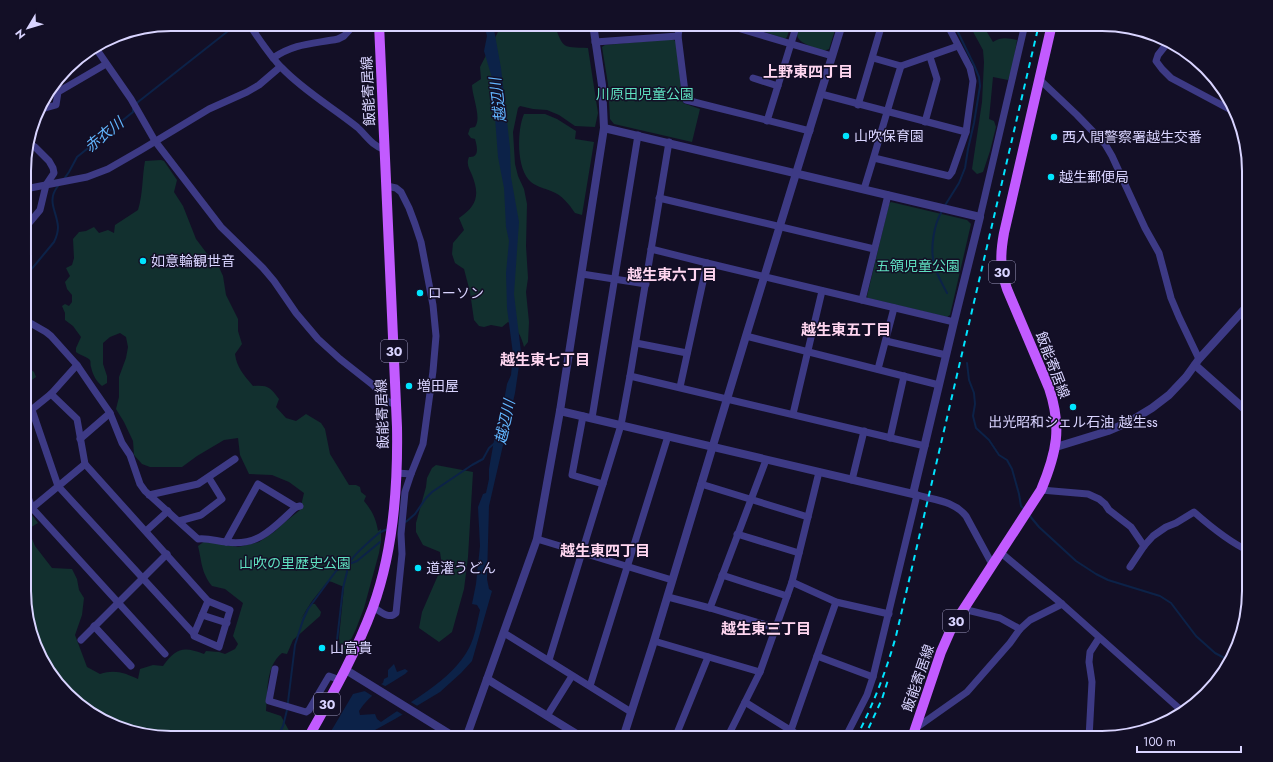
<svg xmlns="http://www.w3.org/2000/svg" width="1273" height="762" font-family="Jost,'Noto Sans JP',sans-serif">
	<rect width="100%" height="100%" fill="#130f26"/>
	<g fill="#12302f">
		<path d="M497 24H554C564 49 561 47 588 48L598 113 595 127 575 126 559 115 547 110 533 109 520 106 518 108 513 132 515 164 518 176 524 189 527 204 526 246 528 278 526 292 529 322 528 342 524 347C521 335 518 330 508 322L502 327 491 325 484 327 479 326 474 320 470 292 464 269 455 263 452 254 453 243 464 230 459 218C477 206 480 195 472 175 469 168 466 164 469 157 480 158 477 146 475 139L471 138 468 134 470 128 475 127C482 118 472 96 472 85L481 79 480 67 498 32Z"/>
		<path d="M742 24H791L787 37 785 39Z"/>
		<path d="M800 24H837L829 49 824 51C817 48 797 44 797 34 797 31 799 27 800 24Z"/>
		<path d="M970 24H982L993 42C1001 37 1007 38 1017 40L1013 65 1008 80 993 77 989 119 994 121 996 127 990 151 983 172 977 174 972 169 982 102 984 62 983 50 970 26Z"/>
		<path d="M673 39 676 42 683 103 700 109 692 142 614 124 610 119 608 84 602 47 605 45Z"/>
		<path d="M524 114H545L557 119 576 131 575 139 594 142 582 215 575 213C569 204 562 195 551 191 544 188 537 187 531 182 516 169 517 130 524 114Z"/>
		<path d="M161 160 164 161 177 180 174 192 183 206 196 239 208 255 213 254 223 276 226 295 238 319V331L242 344 235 354C237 368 243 374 253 386 268 385 270 387 279 399L276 407 286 418 296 421 306 414 321 423 325 429 330 454 349 485H356L360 487 361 492 366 496 364 501C372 511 376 518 378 531L381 529V541L379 553 364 608 356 629 344 654 341 652 339 638 344 587 332 582 328 581 312 601 300 620 311 604H315L321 612 320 616 293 640 287 654 282 653C265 667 268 692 266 711L281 716 293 738H171L133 733 97 718 49 672 25 610V502L29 511 38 523 28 529 35 546 52 568 72 569 77 579 79 590 84 598 82 615 75 635 87 667 100 674C115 669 125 673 138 679L140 669 153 665 163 666C176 648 183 646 204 654L206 651 219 652 225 654 235 649 238 644 233 636 243 603 225 589 212 586C201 572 202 562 198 546L205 541 238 547 259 542 274 532 285 522 300 510 304 493 289 482 272 475 249 474 240 455 238 438 224 440 197 456 182 467H150L142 464 134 455 133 441 124 422 116 409 119 397V377L126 358 128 347 126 337 120 333 110 337 103 343V364L107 376V383L102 386C96 381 93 375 91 367 90 364 91 362 90 360 88 357 79 355 76 352V348L81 337 73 326 65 320V313L62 306 65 304 69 306 72 302V295L67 289 65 282 70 276 66 268 72 265 74 258 73 239 79 232 86 231 94 227 99 233 108 230 114 233 115 225 138 210C143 194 142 178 145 161Z"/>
		<path d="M891 202 967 220 971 224 950 315 947 317 868 298 867 296 889 204Z"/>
		<path d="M25 365 34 372 36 377 25 385Z"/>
		<path d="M436 465 473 472 468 557 464 589 452 632 439 642 419 628 422 612 442 566 440 552 423 545 416 532V523L426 487 427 478 432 468Z"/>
	</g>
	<path fill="#0c2248" d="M484 24H493L501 68 510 148 511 177 519 222 514 294 521 352 515 393 489 506 487 579 489 589 492 591 472 661 461 673 440 692 395 719 375 730 358 732 351 738H327L353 694 369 690 383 683 384 679 388 677V670L394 664 397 672 405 669 408 671 405 674C388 685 370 693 359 711L360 715 375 714 377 719 381 722C411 700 451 682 469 648 475 637 477 622 480 610L477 605 472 604 476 584 480 546 478 507 483 494 486 493 489 479V469L495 435 498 439 505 412 503 406 507 384 511 375 513 354 507 308 506 273 509 241 506 227 504 188 498 157 492 78 484 51 487 36Z"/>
	<g fill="#130f26">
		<path d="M379 683 387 687 374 697 363 690H360L369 688Z"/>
		<path d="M409 701 419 707 405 716 395 710Z"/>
	</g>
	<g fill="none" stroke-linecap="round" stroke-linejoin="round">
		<g stroke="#0c2248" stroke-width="2">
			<path d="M64 179 69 172 77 157 133 112V109L138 102 237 24"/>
			<path d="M944 207 959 183 965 168 968 149 974 123 980 86 979 77 974 65 954 24"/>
			<path d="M942 211C934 224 930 248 934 263 936 274 942 283 947 293"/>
			<path d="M25 277 54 242C56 238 58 232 58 227 57 211 46 201 58 186"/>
			<path d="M967 363 969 380 974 393 975 404 973 416 976 428 989 440 999 455 1007 460 1012 469 1019 494 1021 506 1025 510"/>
			<path d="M1029 515 1039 527 1076 561 1096 574 1108 580 1160 596 1171 603 1196 636 1215 653 1230 661"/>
			<path d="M403 523 407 521 415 514 426 498 432 492 472 465 483 459 489 448 496 442"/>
			<path d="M349 564 357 561 380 542"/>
			<path d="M341 655 338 648 337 640 343 588 347 572V566"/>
			<path d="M276 738 279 734 283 726 287 710 295 645 303 620 308 609 336 571 342 567 349 564C350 558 373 538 379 533 382 531 385 530 388 529"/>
		</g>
		<g stroke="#3d3a85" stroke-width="7">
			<path d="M249 24C259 39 269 55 282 68 304 91 332 107 357 127 366 135 372 146 385 150"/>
			<path d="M680 24 678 36 686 100 810 131"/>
			<path d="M724 24 832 56"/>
			<path d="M1057 24 1067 27H1071L1073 24"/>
			<path d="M1169 41 1158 55 1156 61 1162 69 1171 78 1231 110"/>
			<path d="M595 42 678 36"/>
			<path d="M95 47 131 99 155 141 221 227 263 268 274 281 296 313 318 339 340 359 373 385 387 401 396 405"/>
			<path d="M273 58C295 43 313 44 338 39L344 36 355 24"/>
			<path d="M873 58 901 66 958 46"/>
			<path d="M753 78 778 86"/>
			<path d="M1039 79 1077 115 1105 144 1112 156 1145 228 1159 253 1171 298 1179 317 1199 359"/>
			<path d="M821 94 966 132"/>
			<path d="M858 105 882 24"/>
			<path d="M38 110 56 105 58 92 106 64"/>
			<path d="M767 121 797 24"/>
			<path d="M925 122 937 79 930 57"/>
			<path d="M874 158 949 176 952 172 966 132 973 81 970 68 947 24"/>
			<path d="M387 186 396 188 401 192 409 208 415 224 421 242 433 305 436 336 433 371 423 444 411 474 397 473"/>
			<path d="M25 189 87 177 108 169 141 150 209 109 247 92 259 85 280 67"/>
			<path d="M864 189C877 148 888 107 901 66"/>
			<path d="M659 198 874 249"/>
			<path d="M980 217 1025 24"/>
			<path d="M25 228 40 210 46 185 54 173 53 168 49 161 35 147 28 142"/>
			<path d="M651 249 707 263 954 322"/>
			<path d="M582 274 646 284"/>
			<path d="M862 300 888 195"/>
			<path d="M25 320 46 332 51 336 77 365 94 390 110 413 122 443 130 455 140 484 145 491 198 539C209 538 216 541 226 542 259 547 274 527 296 507L300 506"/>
			<path d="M746 336 939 385"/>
			<path d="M886 341 946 355"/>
			<path d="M636 343 687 353"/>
			<path d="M878 369 894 308"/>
			<path d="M630 376 925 446"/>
			<path d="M680 387 707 263"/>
			<path d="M51 394 77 419 85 464 208 601 194 634"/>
			<path d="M25 402 32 410 58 486 194 634V636L219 647 230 610 208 601"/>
			<path d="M793 414 822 291"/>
			<path d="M25 415 51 394 77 365"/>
			<path d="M583 416 572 475 603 484"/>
			<path d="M592 418 638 135"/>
			<path d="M890 438 904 376"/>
			<path d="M80 439 110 413"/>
			<path d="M852 480 864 431"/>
			<path d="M701 484 808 517"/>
			<path d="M25 489 32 508 165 654"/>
			<path d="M1041 490 1088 494 1099 499 1105 504 1109 510 1131 527 1144 546"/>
			<path d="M914 494C932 500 953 500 966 516L992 564"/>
			<path d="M149 495 198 484 235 459"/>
			<path d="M32 508 85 464"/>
			<path d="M179 521 201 515 222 499 209 478"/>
			<path d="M146 531 168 511"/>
			<path d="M737 534 799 553"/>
			<path d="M537 539 672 580"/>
			<path d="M226 542 258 484 296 507"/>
			<path d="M1000 552 1062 604 1182 711"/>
			<path d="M1130 567 1144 546 1153 536 1166 527 1176 523 1194 512C1211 527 1229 542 1249 551"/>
			<path d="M722 575 787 596"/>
			<path d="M792 582 836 602 889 614"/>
			<path d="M668 597 710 608 776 628"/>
			<path d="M373 607C380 611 389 620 396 613L402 554 401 534 405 492 411 474"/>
			<path d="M710 608 766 460"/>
			<path d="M963 609 1000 618 1020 629"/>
			<path d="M202 615 227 623"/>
			<path d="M94 626 131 666"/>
			<path d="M504 633 631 712"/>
			<path d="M81 640 167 554"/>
			<path d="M654 641 760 672"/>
			<path d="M817 656 873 677"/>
			<path d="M549 660 621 425 630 376 669 142"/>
			<path d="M275 669 269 701 306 712 309 710 329 676 340 680"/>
			<path d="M590 686 668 436"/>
			<path d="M745 702 803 738"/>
			<path d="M547 716 572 676"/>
			<path d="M916 728 967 692 1010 643 1020 629 1030 620 1062 604"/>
			<path d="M791 730 836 602"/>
			<path d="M675 738 708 657"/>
			<path d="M727 738 760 672 792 582 819 472"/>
			<path d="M845 738 867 695 873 677 917 495"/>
			<path d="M1060 738H1071"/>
			<path d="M1089 738 1092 682 1089 662 1090 652 1099 638"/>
			<path d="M1098 738 1133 731"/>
		</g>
		<g stroke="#3d3a85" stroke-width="8">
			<path d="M1195 365 1249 413"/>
			<path d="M560 411 913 494 954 322 980 217 604 128"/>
			<path d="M1056 447 1108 431 1129 422 1152 408 1169 395 1186 377 1199 359 1249 304"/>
			<path d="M346 670 456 738"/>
			<path d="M487 679 583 738"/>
			<path d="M466 738 537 539 560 411 604 128 602 85 593 24"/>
			<path d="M623 738 654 641 746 336 842 24"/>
		</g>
		<g stroke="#c25bff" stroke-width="10">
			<path d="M308 738C332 695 356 653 373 607 393 552 398 485 397 427L379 24"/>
			<path d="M912 738 941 652 952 627 1041 490C1057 452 1062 427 1049 388L1007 289C1000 268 1000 255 1004 233L1052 24"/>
		</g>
		<g stroke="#00e5ff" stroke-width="2" stroke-dasharray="6 5" stroke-linecap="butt">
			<path d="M856 738C873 705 886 672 896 636L1039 24"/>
			<path d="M864 738 882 699 888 680"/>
		</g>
	</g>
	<g fill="#00e5ff" stroke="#130f26" stroke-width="1.5">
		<circle cx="846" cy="136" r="4"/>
		<circle cx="1054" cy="137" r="4"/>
		<circle cx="1051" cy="177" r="4"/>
		<circle cx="143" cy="261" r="4"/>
		<circle cx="420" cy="293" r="4"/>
		<circle cx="409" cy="386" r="4"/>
		<circle cx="1073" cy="407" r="4"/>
		<circle cx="418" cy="568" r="4"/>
		<circle cx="322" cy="648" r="4"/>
	</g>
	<g text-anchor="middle" stroke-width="3" stroke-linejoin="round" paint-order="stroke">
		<g fill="#130f26" stroke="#9e99be" stroke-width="1">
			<rect x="989" y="261" width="26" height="22" rx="3"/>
			<rect x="381" y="340" width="26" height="22" rx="3"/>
			<rect x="943" y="610" width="26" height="22" rx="3"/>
			<rect x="314" y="693" width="26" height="22" rx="3"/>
		</g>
		<g font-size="13" font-weight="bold" fill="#d9d4ff">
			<text x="1002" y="277">30</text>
			<text x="394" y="356">30</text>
			<text x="956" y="626">30</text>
			<text x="327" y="709">30</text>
		</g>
		<g font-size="14" fill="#d9d4ff" stroke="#130f26">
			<text transform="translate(368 91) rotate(-93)" y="5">飯能寄居線</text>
			<text transform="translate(1053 365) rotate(69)" y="5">飯能寄居線</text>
			<text transform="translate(382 414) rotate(-92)" y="5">飯能寄居線</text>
			<text transform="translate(918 678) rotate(-71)" y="5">飯能寄居線</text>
		</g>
		<g font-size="14" fill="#5fe0c0" stroke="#130f26">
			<text x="645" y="99">川原田児童公園</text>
			<text x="918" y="271">五領児童公園</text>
			<text x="295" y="568">山吹の里歴史公園</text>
		</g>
		<g font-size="14" fill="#d9d4ff" stroke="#130f26" text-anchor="start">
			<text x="854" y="141">山吹保育園</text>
			<text x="1062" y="142">西入間警察署越生交番</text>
			<text x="1059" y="182">越生郵便局</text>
			<text x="151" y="266">如意輪観世音</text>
			<text x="428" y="298">ローソン</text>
			<text x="417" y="391">増田屋</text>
			<text x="1073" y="427" text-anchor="middle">出光昭和シェル石油 越生ss</text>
			<text x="426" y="573">道灌うどん</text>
			<text x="330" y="653">山富貴</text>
		</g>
		<g font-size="15" font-weight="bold" fill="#ffd6f0" stroke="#130f26">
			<text x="808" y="77">上野東四丁目</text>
			<text x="672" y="280">越生東六丁目</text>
			<text x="846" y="335">越生東五丁目</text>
			<text x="545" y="365">越生東七丁目</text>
			<text x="605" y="556">越生東四丁目</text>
			<text x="766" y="634">越生東三丁目</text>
		</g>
		<g font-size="15" font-style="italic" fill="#62b6ff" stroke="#130f26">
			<text transform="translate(498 100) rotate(-97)" y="5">越辺川</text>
			<text transform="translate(104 135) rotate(-39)" y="5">赤衣川</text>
			<text transform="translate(505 422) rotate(-78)" y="5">越辺川</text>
		</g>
	</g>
	<path d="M0 0H1273V762H0ZM171 31H1102A140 140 0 0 1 1242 171V591A140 140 0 0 1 1102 731H171A140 140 0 0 1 31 591V171A140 140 0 0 1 171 31Z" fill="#130f26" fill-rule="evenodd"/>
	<path fill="none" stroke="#d9d4ff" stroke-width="2" d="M171 31H1102A140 140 0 0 1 1242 171V591A140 140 0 0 1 1102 731H171A140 140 0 0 1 31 591V171A140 140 0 0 1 171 31Z"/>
	<g transform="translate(28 28) rotate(232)" stroke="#130f26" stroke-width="3" paint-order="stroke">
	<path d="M0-3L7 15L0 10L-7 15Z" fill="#d9d4ff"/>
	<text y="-6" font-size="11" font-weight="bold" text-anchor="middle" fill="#d9d4ff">N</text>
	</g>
	<path d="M1137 746v6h104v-6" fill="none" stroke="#d9d4ff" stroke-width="2"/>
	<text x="1143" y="746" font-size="12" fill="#d9d4ff" stroke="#130f26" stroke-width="3" paint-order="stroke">100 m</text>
</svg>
